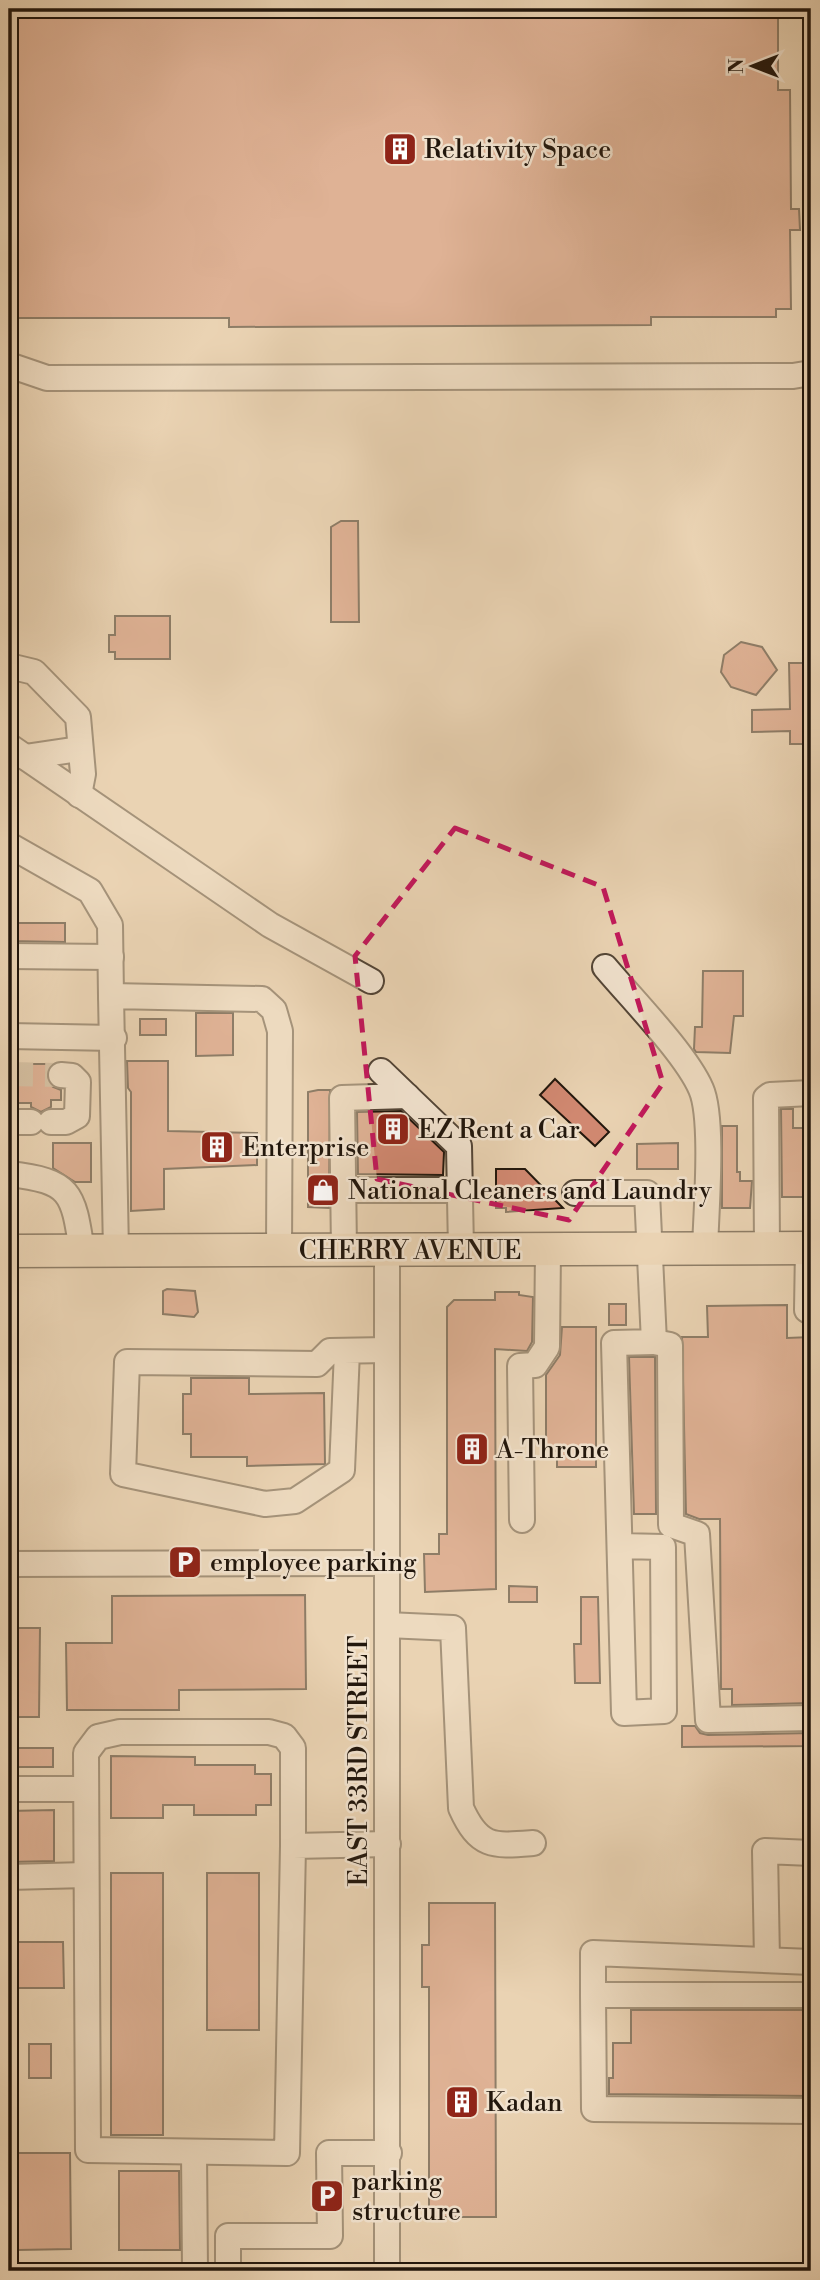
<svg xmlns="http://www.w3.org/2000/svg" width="820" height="2280" font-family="'Libre Bodoni',serif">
	<rect width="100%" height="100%" fill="#ead3b3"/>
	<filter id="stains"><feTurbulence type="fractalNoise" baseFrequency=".00286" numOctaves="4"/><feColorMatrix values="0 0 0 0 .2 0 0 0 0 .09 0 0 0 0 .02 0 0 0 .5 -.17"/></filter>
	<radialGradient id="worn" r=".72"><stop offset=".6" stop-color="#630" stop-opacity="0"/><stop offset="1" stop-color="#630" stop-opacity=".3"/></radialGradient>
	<g fill="#d28972" stroke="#21160c" stroke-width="2">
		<path d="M9 9H778V90H790L791 209H799L800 230H790L791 309H776V317H651V325L229 327V318H9Z"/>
		<path d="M341 521H358L359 622H331V527Z"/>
		<path d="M115 616H170V659H115V652H109V635H115Z"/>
		<path d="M741 642 762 647 777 670 756 695 731 687 721 672 724 655Z"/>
		<path d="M789 663H811V744H790V731L752 732V710L790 709Z"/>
		<path d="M9 923H65V942L9 941Z"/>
		<path d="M703 971H743V1016H734L730 1053 696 1052 694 1049 695 1027H702Z"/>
		<path d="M196 1013H233V1055L196 1056Z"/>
		<rect x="140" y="1019" width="26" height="16"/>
		<path d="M127 1061H168V1131L257 1133V1165L164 1169V1209L131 1211V1092L128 1088Z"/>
		<path d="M9 1064H52L46 1073 47 1081 53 1087 61 1090V1100H51V1107L41 1112 31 1107V1103H9Z"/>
		<path d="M555 1079 609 1132 595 1146 540 1095Z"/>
		<path d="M318 1090H330L329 1208 308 1207V1092Z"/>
		<path d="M781 1109H793V1128H811V1197H782Z"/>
		<path d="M401 1111 444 1152 443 1175 358 1174 357 1112Z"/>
		<path d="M722 1126H737V1172H740V1181H752L750 1208H722Z"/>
		<path d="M53 1143H91V1182H75L53 1168Z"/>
		<path d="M678 1143V1169H637V1144Z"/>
		<path d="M496 1169H525L563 1208 506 1212V1208H496Z"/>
		<path d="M167 1289 195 1291 198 1312 194 1317 163 1314V1291Z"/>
		<path d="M495 1292H519V1295L533 1297 532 1342 527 1351 495 1349 496 1589 425 1592 424 1554H439V1534H447V1307L454 1300H495Z"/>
		<rect x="609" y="1304" width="17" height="21"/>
		<path d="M787 1305V1338L811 1337V1703L732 1705V1689H721L720 1519H699L686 1514 682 1337H708L707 1306Z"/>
		<path d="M562 1327H596V1467H557V1451H546V1375L560 1355Z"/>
		<path d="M629 1357H655L656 1514H634Z"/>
		<path d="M191 1378H249V1394L324 1393 325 1464 247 1466V1457H191V1434H183V1394H191Z"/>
		<path d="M509 1586 537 1587V1602H509Z"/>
		<path d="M305 1595 306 1689 179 1690V1710H67L66 1643H112V1596Z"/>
		<path d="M581 1597H598L600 1683H575L574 1644H581Z"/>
		<path d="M9 1628H40L39 1717H9Z"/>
		<path d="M682 1726H695L700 1733 708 1735 811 1733V1746L682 1747Z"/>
		<rect x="9" y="1748" width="44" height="19"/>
		<path d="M111 1756 195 1757V1765H255V1774H271V1805H256V1815H194V1805H163V1818H111Z"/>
		<path d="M54 1810V1861L9 1862V1811Z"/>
		<rect x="111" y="1873" width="52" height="262"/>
		<rect x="207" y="1873" width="52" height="157"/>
		<path d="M429 1903H495L496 2217H429V1987H422V1945H429Z"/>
		<path d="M16 1942H63L64 1988H16Z"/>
		<path d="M631 2010H811V2096L609 2094V2078H613V2043H631Z"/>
		<rect x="29" y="2044" width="22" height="34"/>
		<path d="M18 2153H70L71 2249 18 2250Z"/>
		<path d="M119 2171H179L180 2250H119Z"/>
	</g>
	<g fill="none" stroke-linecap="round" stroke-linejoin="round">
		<path stroke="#c2ad92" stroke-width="24" stroke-dasharray="24 12" stroke-linecap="butt" d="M9 1074 61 1075"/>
		<g stroke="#534536" stroke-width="28">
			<g id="minor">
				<path d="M9 365 47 378 793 376 811 373"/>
				<path d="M9 666 34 672 78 717 83 774 79 795"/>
				<path d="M9 746 270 925 371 981"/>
				<path d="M25 757 79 749"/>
				<path d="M9 845 90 891 110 925 111 996"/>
				<path d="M9 956 111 957"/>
				<path d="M605 967C631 998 686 1054 701 1089 714 1118 706 1213 705 1249"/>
				<path d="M9 1036 114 1038"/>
				<path d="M381 1071 459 1146 461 1250"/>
				<path d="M9 1122H31"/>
				<path d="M51 1122H66L77 1116 78 1082 72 1076 61 1075"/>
				<path d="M9 1174C72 1181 73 1193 82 1251"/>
				<path d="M343 1190H460"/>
				<path d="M575 1193H647L654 1342 614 1343 624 1713 664 1711 663 1547 621 1546"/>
				<path d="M767 1248 766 1098 770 1095 811 1093"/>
				<path d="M808 1248 807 1310H811"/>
				<path d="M344 1250 342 1098 407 1096"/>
				<path d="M387 1250V2271"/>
				<path d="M116 1251 111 996 262 999 274 1010 280 1031 279 1251"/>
				<path d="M654 1342 670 1345 671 1525 697 1534 708 1720 811 1718"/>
				<path d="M347 1351 342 1470 295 1501 265 1504 123 1474 127 1362 317 1364 330 1351 387 1350"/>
				<path d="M522 1520 520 1366 535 1365 547 1347 548 1250"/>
				<path d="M9 1564 387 1563"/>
				<path d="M387 1625 453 1628 461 1808C479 1848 493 1846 533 1843"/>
				<path d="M9 1789H85"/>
				<path d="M293 1846V1748L284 1736 269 1732H120L98 1737 86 1753 88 2150 287 2153 293 1846 388 1844"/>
				<path d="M9 1877 86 1875"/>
				<path d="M767 1960 765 1851 811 1853"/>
				<path d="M593 1995V1953L811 1962"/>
				<path d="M811 1995H593L594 2109 811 2111"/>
				<path d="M194 2152 195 2271"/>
				<path d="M228 2271V2236H330L329 2153H389"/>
			</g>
		</g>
		<g stroke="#21160c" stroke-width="35">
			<path id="major" d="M9 1251 811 1248"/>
		</g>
		<use href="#minor" stroke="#f1e2ce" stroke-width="24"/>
		<use href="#major" stroke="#ead3b3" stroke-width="32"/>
	</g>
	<path d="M0 0H820V2280H0ZM455 828 603 887 663 1083 569 1220 377 1179 355 956Z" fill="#ead3b3" fill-opacity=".55" fill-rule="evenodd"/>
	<path fill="none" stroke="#c2185b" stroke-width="5" stroke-dasharray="14 9" stroke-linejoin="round" d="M455 828 603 887 663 1083 569 1220 377 1179 355 956Z"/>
	<defs>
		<g id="building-square" transform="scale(1.75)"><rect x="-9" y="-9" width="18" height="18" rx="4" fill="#8f2418" stroke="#f1e2ce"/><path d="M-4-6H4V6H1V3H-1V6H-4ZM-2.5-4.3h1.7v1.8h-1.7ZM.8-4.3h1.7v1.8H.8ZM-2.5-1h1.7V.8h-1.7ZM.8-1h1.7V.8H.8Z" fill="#fff"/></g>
		<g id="shop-square" transform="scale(1.75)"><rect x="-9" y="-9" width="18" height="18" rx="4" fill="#8f2418" stroke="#f1e2ce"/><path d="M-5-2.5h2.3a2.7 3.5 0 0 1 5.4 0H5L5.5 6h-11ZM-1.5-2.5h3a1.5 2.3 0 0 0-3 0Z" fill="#fff"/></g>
		<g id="parking-square" transform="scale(1.75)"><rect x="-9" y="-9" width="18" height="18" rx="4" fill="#8f2418" stroke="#f1e2ce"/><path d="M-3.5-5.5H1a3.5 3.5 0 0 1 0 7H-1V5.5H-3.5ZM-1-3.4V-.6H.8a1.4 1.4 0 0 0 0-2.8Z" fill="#fff"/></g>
	</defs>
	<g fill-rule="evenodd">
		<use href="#building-square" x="400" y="149"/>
		<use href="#building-square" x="393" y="1129"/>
		<use href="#building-square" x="217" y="1147"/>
		<use href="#shop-square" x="323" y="1190"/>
		<use href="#building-square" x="472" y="1449"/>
		<use href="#parking-square" x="185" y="1562"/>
		<use href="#building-square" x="462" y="2102"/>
		<use href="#parking-square" x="327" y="2196"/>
	</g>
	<g text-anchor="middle" stroke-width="5" stroke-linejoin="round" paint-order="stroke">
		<g font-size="26" fill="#21160c" stroke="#f1e2ce" text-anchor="start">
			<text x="424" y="158">Relativity Space</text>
			<text x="418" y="1138">EZ Rent a Car</text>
			<text x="242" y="1156">Enterprise</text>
			<text x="348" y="1199">National Cleaners and Laundry</text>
			<text x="496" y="1458">A-Throne</text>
			<text x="210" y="1571">employee parking</text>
			<text x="486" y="2111">Kadan</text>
			<text x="352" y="2190">parking<tspan x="352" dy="30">structure</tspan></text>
		</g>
		<g font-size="26" fill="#21160c" stroke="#f1e2ce">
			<text x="410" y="1259">CHERRY AVENUE</text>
			<text transform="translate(358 1761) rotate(-90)" y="9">EAST 33RD STREET</text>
		</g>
	</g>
	<rect width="820" height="2280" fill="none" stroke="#ead3b3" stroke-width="35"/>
	<rect x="10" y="10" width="799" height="2259" fill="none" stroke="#21160c" stroke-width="3.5"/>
	<rect x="18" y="18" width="785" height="2245" fill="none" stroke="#21160c" stroke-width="2"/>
	<g transform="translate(753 66) rotate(270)" stroke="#f1e2ce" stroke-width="5" paint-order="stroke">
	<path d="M0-5L12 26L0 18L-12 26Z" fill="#21160c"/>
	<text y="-10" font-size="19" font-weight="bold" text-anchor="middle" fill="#21160c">N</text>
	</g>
	<rect width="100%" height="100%" filter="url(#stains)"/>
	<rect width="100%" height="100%" fill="url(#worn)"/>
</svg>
